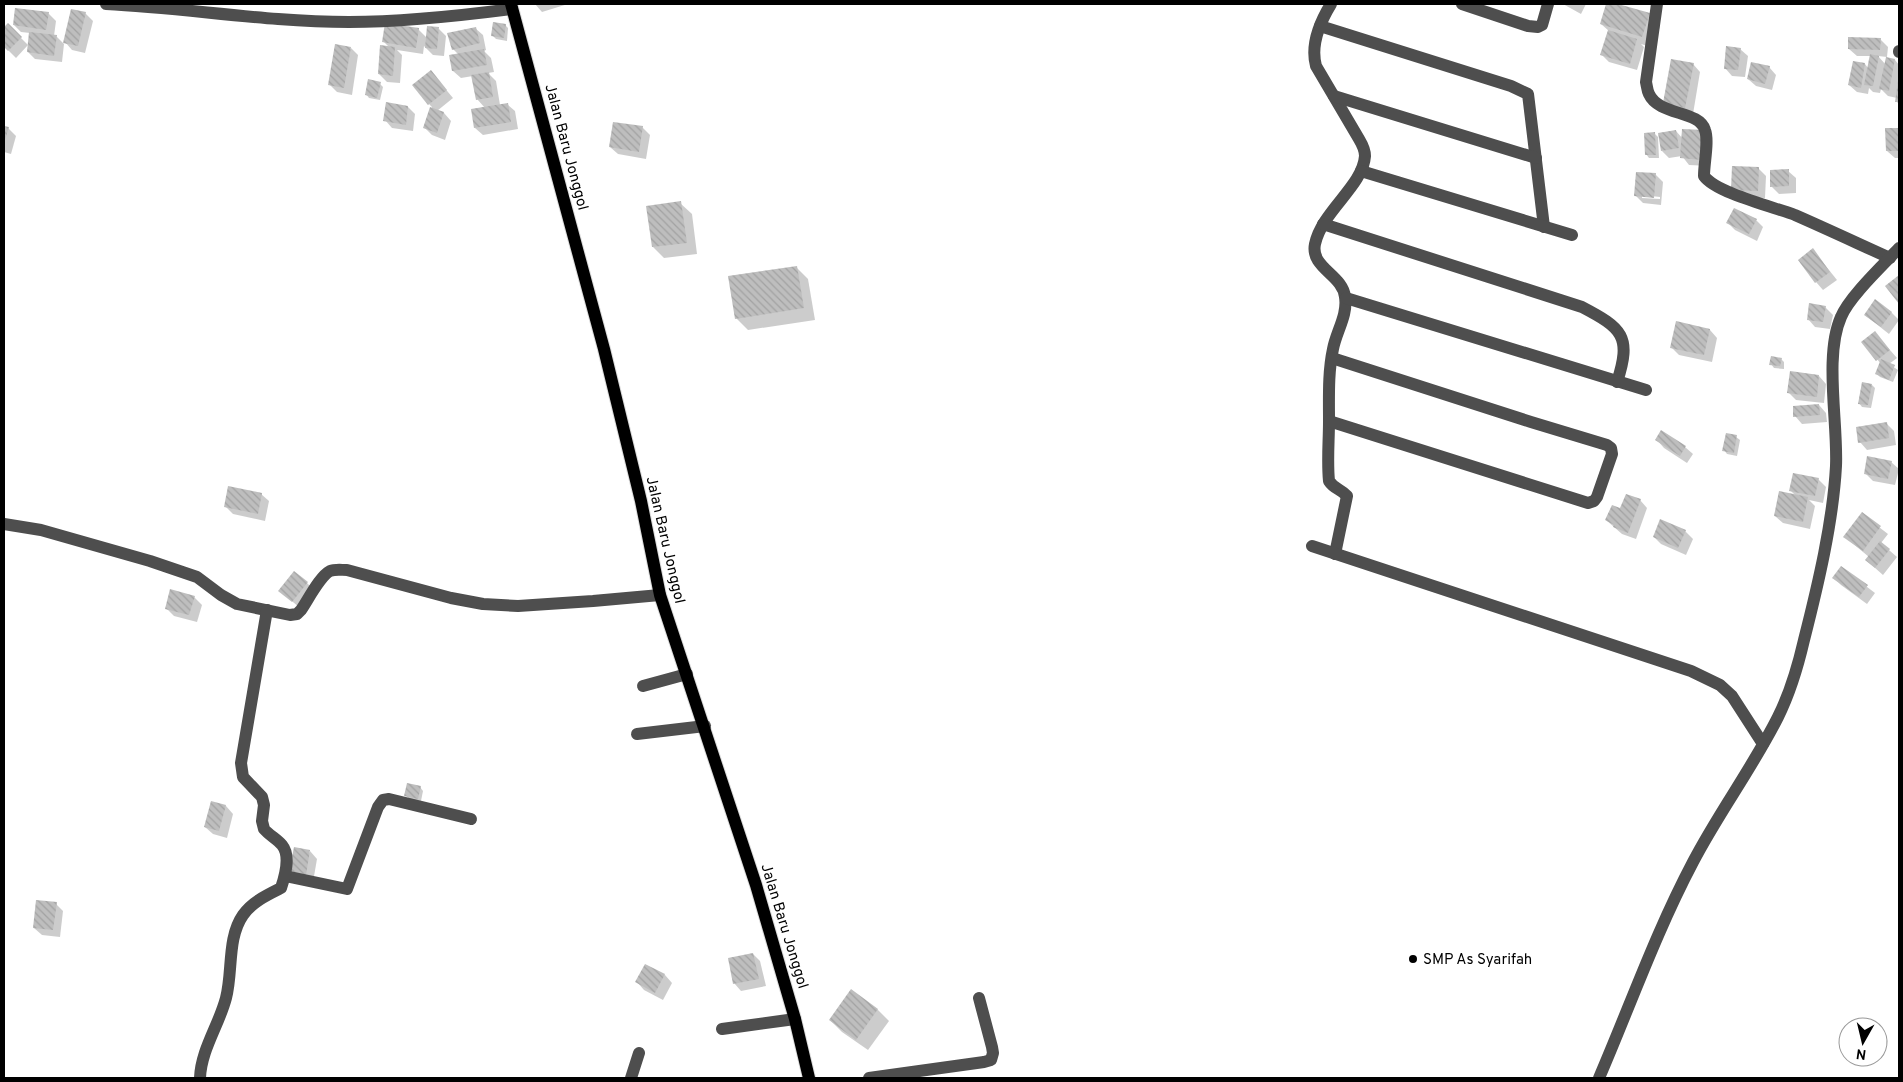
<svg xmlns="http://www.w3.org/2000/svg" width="1903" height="1082" font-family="Overpass,sans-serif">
	<defs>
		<pattern id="building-back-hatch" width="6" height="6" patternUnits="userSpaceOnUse" patternTransform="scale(1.25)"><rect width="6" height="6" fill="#bebebe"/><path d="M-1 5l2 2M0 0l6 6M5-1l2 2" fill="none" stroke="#a2a2a2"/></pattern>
	</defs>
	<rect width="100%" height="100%" fill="#fff"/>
	<g fill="#0003" fill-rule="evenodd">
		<path d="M535 4H568L542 12Z"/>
		<path d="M1563 4H1586L1581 14Z"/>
		<path d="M1608 4H1614L1649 14 1660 26 1654 48 1641 44 1644 47 1637 70 1609 62 1602 55 1609 31 1601 24Z"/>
		<path d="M48 13 56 21 54 36H56L64 44 62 62 35 59 28 52 30 33 21 32 14 25Z"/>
		<path d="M85 13 93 21 85 53 72 50 65 42Z"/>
		<path d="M8 25 28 45 16 58 4 46V29Z"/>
		<path d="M505 25 508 28 507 41 496 39 493 36Z"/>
		<path d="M475 28 483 35 486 50 484 51 491 58 494 72 488 73 496 81 500 105 507 104 515 111 518 129 483 135 475 128 485 108 477 99 473 76 461 78 453 71 458 54 453 49Z"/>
		<path d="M418 29 427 38 439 29 446 36 444 56 433 55 424 46 423 54 397 50 402 55 400 83 387 82 379 74 389 47 384 42Z"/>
		<path d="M1880 39 1888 47 1887 57 1878 56 1886 65 1887 59 1895 60 1899 65V104L1896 101 1897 98 1888 96 1881 89 1880 93 1873 92 1869 88 1868 94 1857 92 1849 85 1865 64 1868 68 1871 56H1857L1849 49Z"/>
		<path d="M351 48 358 55 352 95 337 92 330 85Z"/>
		<path d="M1740 49 1748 56 1745 77 1732 76 1725 68Z"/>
		<path d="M1693 64 1700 72 1693 114 1672 110Z"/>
		<path d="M1769 67 1776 75 1772 90 1756 86 1748 79Z"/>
		<path d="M438 80 453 98 437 111 444 113 451 121 445 140 432 135 425 128 432 107 429 104Z"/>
		<path d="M380 84 383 87 380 100 369 98 366 94Z"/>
		<path d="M408 107 415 114 413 131 392 128 385 120Z"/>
		<path d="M4 127 8 128 16 136 11 154 4 152Z"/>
		<path d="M642 127 650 135 646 159 618 154 610 147Z"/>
		<path d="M1887 129H1899V158H1895L1887 151Z"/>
		<path d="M1676 131 1683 139 1710 166 1689 165 1682 156 1669 158 1662 151Z"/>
		<path d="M1655 134 1658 137 1659 158H1649L1646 154Z"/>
		<path d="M1758 168 1766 176 1765 198 1740 197 1733 189Z"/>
		<path d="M1788 171 1796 178V193L1779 194 1771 186Z"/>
		<path d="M1655 174 1663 182 1661 205 1643 203 1635 195ZM1642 195 1660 197V199L1642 198Z"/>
		<path d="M680 203 692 214 697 254 664 258 653 247Z"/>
		<path d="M1756 220 1763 227 1757 241 1735 230 1728 223Z"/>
		<path d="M1813 250 1837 280 1823 290 1816 282Z"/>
		<path d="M796 267 808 279 815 320 748 330 736 318Z"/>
		<path d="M1825 307 1833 315 1830 329 1815 327 1808 319Z"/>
		<path d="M1891 312 1899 320 1889 334 1865 315Z"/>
		<path d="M1710 330 1717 338 1712 362 1679 355 1671 347Z"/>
		<path d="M1875 333 1897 358 1889 364 1898 370 1893 382 1880 377 1876 373 1881 364 1863 342Z"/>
		<path d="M1781 359 1784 362V369L1774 368 1771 364Z"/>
		<path d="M1819 376 1826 384 1824 403 1796 400 1788 392Z"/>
		<path d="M1872 385 1875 388 1871 408 1862 407 1859 403Z"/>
		<path d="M1819 405 1826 413 1827 422 1802 424 1795 416Z"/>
		<path d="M1886 423 1894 431 1896 445 1867 450 1860 442Z"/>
		<path d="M1736 437 1740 440 1737 456 1727 454 1724 450Z"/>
		<path d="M1657 440 1685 447 1693 454 1687 463 1664 448Z"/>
		<path d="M1891 462 1899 469 1895 485 1873 481 1865 473Z"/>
		<path d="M1818 479 1826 487 1823 503 1809 500 1815 506 1810 529 1783 523 1775 516 1796 496 1790 490Z"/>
		<path d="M261 494 269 501 265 521 233 514 225 506Z"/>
		<path d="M1640 500 1647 508 1636 539 1622 534 1606 520Z"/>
		<path d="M1862 514 1888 534 1881 543 1897 557 1883 575 1866 560 1869 557 1845 537Z"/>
		<path d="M1661 521 1685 531 1693 539 1686 555 1661 544 1654 537Z"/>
		<path d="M1841 567 1875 593 1867 604 1841 585 1834 578Z"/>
		<path d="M307 583 314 590 300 608 280 591Z"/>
		<path d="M194 597 202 605 197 622 174 616 166 608Z"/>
		<path d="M420 787 423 791 421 801 409 799 406 795Z"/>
		<path d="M212 802 226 806 233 814 227 838 213 834 205 827Z"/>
		<path d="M310 851 317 859 313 882 298 879Z"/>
		<path d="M56 904 63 911 60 937 42 935 34 928Z"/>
		<path d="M753 954 760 961 766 986 741 991 734 983Z"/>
		<path d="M646 965 665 975 672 983 663 1000 644 990 637 982Z"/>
		<path d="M877 1009 889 1021 868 1050 842 1032 830 1020Z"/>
	</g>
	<g fill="url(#building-back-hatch)">
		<path d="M1606 4H1618L1650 13 1642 37 1600 24Z"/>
		<path d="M15 8 49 12 46 30 13 25Z"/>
		<path d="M71 9 86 12 78 46 63 43Z"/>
		<path d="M493 22 506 24 504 38 491 36Z"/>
		<path d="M8 23 22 37 8 51 4 47V27Z"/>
		<path d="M385 23 419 28 416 48 382 42Z"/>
		<path d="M427 26 439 27 437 49 425 48Z"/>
		<path d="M476 27 480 43 452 50 447 33Z"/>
		<path d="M1608 30 1637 39 1630 64 1600 55Z"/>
		<path d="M29 32 57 35 54 56 27 52Z"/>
		<path d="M1848 37 1881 38 1880 50 1848 49Z"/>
		<path d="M335 44 351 47 344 88 328 85Z"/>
		<path d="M380 45 395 47 393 76 378 74Z"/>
		<path d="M1726 46 1741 48 1738 70 1724 69Z"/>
		<path d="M484 49 487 65 452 71 449 55Z"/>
		<path d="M1870 54 1879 56 1873 86 1864 85Z"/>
		<path d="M1886 57 1895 59 1889 91 1879 89Z"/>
		<path d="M1671 59 1694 63 1685 108 1663 103Z"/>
		<path d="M1853 61 1865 63 1861 88 1848 85Z"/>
		<path d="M1751 62 1770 66 1765 84 1747 79Z"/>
		<path d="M431 70 447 90 428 105 412 85Z"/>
		<path d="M489 72 493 97 476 100 471 75Z"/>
		<path d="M368 79 381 82 377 98 365 95Z"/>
		<path d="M1898 81H1899V102H1895Z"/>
		<path d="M386 102 408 106 406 125 383 121Z"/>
		<path d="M508 103 511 122 474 128 471 109Z"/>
		<path d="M430 107 444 112 437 133 423 128Z"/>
		<path d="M613 122 643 126 639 152 609 147Z"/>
		<path d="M4 126 9 127 4 143Z"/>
		<path d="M1885 128H1899V151H1886Z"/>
		<path d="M1682 129 1704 130 1702 160 1680 158Z"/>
		<path d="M1676 130 1679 148 1661 151 1658 133Z"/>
		<path d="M1655 132 1656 155H1645L1644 133Z"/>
		<path d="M1732 166 1759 167 1758 191 1731 190Z"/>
		<path d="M1789 169V186L1770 187V170Z"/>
		<path d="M1636 172 1656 173 1654 198 1634 196Z"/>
		<path d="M681 201 687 243 652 247 646 206Z"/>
		<path d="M1734 208 1757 219 1749 234 1726 223Z"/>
		<path d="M1813 248 1830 272 1815 283 1798 260Z"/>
		<path d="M797 266 804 308 735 319 728 276Z"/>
		<path d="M1899 275V304L1885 286Z"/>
		<path d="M1875 299 1892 312 1881 327 1864 315Z"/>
		<path d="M1809 303 1826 306 1823 322 1807 320Z"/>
		<path d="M1676 321 1710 329 1704 355 1670 348Z"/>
		<path d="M1875 331 1890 350 1876 361 1861 342Z"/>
		<path d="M1771 356 1782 358 1780 366 1769 365Z"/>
		<path d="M1881 359 1895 365 1889 380 1875 374Z"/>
		<path d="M1790 371 1819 375 1817 397 1787 393Z"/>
		<path d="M1862 382 1872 384 1868 405 1858 404Z"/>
		<path d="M1819 404 1820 415 1793 417V406Z"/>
		<path d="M1887 422 1889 438 1858 443 1856 427Z"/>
		<path d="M1661 430 1686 446 1680 456 1655 440Z"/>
		<path d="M1726 433 1737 435 1734 453 1722 451Z"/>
		<path d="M1867 456 1892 461 1888 479 1864 474Z"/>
		<path d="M1793 473 1819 478 1815 496 1789 491Z"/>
		<path d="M228 486 262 493 258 514 224 507Z"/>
		<path d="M1779 491 1808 497 1803 522 1774 516Z"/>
		<path d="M1626 494 1641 499 1628 533 1613 527 1614 525 1605 520 1612 505 1620 508Z"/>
		<path d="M1862 512 1881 526 1863 551 1843 537Z"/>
		<path d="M1660 519 1686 530 1678 548 1653 537Z"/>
		<path d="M1880 541 1890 549 1875 568 1865 560Z"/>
		<path d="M1841 566 1868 585 1859 597 1832 578Z"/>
		<path d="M294 571 308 582 292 602 278 591Z"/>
		<path d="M170 589 195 596 189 615 165 609Z"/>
		<path d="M407 783 421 786 418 799 404 796Z"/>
		<path d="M211 801 226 805 219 831 204 827Z"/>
		<path d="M294 847 310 850 306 875 289 872Z"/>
		<path d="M36 900 57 902 53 930 33 928Z"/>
		<path d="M753 953 759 979 733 984 728 958Z"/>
		<path d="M645 964 665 974 655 993 635 982Z"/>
		<path d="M851 989 878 1009 856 1040 829 1020Z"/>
	</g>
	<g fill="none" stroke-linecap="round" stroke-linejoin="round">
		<g stroke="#dbdbdb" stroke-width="14">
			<path id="major" d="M511 4 604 349 641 501 660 595 756 885 795 1019 809 1078"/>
		</g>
		<g stroke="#4e4e4e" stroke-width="12">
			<path d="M106 4C187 8 268 22 349 22 404 22 458 16 512 9"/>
			<path d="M1331 4C1320 22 1310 44 1316 66L1359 139C1362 144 1365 150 1365 156 1363 186 1322 211 1315 244 1310 268 1343 275 1345 297 1348 315 1336 332 1333 349 1328 372 1329 397 1329 421 1329 441 1327 461 1329 481 1334 489 1341 489 1347 496L1335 554"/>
			<path d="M1462 4 1528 26 1538 27 1542 25 1548 4"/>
			<path d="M1657 4 1646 82C1647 86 1647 90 1649 94 1659 116 1699 110 1705 130 1709 141 1704 163 1704 176 1716 193 1774 207 1795 215 1827 229 1859 244 1890 258"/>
			<path d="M1320 26 1511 86 1528 94 1544 227"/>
			<path d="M1899 51V52"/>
			<path d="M1334 96 1536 158"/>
			<path d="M1361 171 1572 235"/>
			<path d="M1323 224 1582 307C1622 328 1632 336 1617 382"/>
			<path d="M1346 298 1646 390"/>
			<path d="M1329 421 1588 503 1594 501 1597 497 1612 454 1611 448 1607 445 1531 422 1332 358"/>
			<path d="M4 524 41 530 150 561 197 577 221 595 237 604 290 615 297 614 301 610C308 600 320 576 330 571 335 569 341 570 347 570L451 598 483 604 518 606 593 601 660 595"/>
			<path d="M1312 546 1691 671 1720 685 1732 696 1763 744"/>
			<path d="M643 686 687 674"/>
			<path d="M637 734 705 726"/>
			<path d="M285 876 347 889 378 807 383 800 389 799 471 819"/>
			<path d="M722 1029 795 1019"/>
			<path d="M200 1078C201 1050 219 1025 226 998 233 971 227 938 243 915 252 902 267 895 281 888 285 876 291 856 282 845 277 839 269 835 264 829L262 821 264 805 262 797 243 777 241 763 267 610"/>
			<path d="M631 1078 639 1053"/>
			<path d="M869 1078 984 1062 991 1060 993 1053 992 1047 979 998"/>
			<path d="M1599 1078C1630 1006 1656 932 1693 862 1719 812 1753 767 1778 717 1790 693 1798 666 1804 640 1818 585 1833 522 1836 466 1838 423 1824 355 1841 317 1849 297 1883 265 1899 248"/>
		</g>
		<use href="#major" stroke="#000" stroke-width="12"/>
	</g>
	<circle fill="#000" stroke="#fff" stroke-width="2" cx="1413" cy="959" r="5"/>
	<g text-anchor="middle" stroke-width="4.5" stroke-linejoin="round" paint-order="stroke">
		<g font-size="15" fill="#000" stroke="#fff">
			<text transform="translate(567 147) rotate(75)" y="5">Jalan Baru Jonggol</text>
			<text transform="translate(666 540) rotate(77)" y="5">Jalan Baru Jonggol</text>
			<text transform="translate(785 926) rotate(73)" y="5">Jalan Baru Jonggol</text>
		</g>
		<g font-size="15" fill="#000" stroke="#fff" text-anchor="start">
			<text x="1423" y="964">SMP As Syarifah</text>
		</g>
	</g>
	<rect width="1903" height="1082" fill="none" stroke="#000000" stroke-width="10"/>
	<g transform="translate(1863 1042) rotate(188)"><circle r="24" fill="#ffffff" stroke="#999999"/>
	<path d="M0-4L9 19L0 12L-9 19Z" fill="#000000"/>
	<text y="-8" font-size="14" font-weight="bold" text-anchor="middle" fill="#000000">N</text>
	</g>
</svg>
